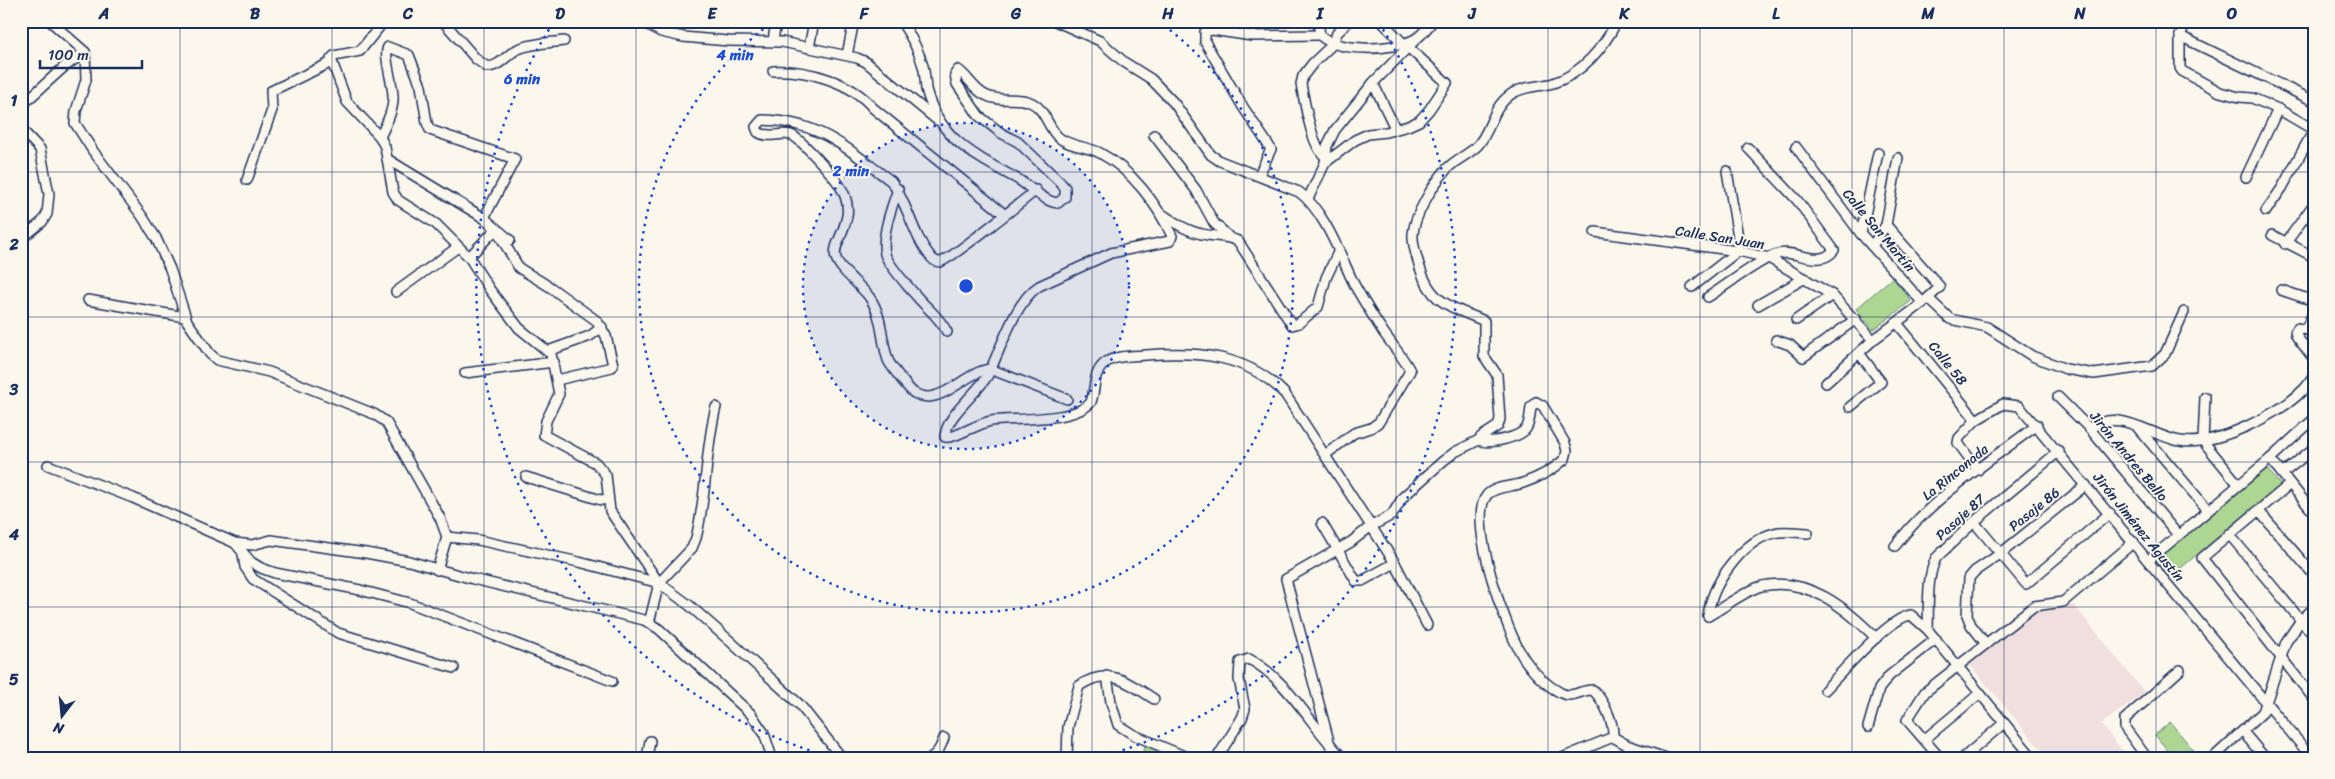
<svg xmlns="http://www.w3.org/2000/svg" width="2335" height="779" font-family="Sriracha,sans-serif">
	<rect width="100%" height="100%" fill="#fbf7ec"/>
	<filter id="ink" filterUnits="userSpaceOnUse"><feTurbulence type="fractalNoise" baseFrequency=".02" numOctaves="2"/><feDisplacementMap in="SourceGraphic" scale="10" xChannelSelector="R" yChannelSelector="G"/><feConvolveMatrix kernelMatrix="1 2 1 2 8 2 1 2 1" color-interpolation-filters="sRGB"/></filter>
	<g filter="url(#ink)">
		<path fill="#f1dede" d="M2074 605 2145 693 2101 724 2128 758H2048L1966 660 2035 608Z"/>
		<g fill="#aed693" stroke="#648278">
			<path d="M1893 277 1911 301 1873 330 1856 309Z"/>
			<path d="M2267 469 2281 485 2170 577 2156 561Z"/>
			<path d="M2170 722 2196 753 2190 758H2174L2155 735Z"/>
			<path d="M1146 744 1178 758H1141Z"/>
		</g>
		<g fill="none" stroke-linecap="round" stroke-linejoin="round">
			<g stroke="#1b2f5e" stroke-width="12">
				<g id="minor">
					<path d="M50 21 85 52 86 80 76 111 75 123 93 151 142 216 156 238 170 269 187 321 210 354 217 360 269 372 374 414 386 422 440 518 447 537 437 570"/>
					<path d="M384 21 360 51 334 56 331 59 347 102 380 137 385 147 393 192 398 200 436 224 469 257 490 290 519 328 551 354 559 394 546 421 544 435 596 463 606 475 610 511 659 583 649 623"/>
					<path d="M443 21 476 59 487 67C500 67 507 54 518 49 532 43 549 43 564 41"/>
					<path d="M641 21 661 32 683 37 728 41 782 42 857 58 866 62 937 120"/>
					<path d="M901 21C909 33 919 51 923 66 925 73 925 81 926 89 939 140 976 156 1019 180 1029 186 1046 203 1058 203L1065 197V188L1059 181 1018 142 1001 133 979 116 957 84 955 74 958 70C965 73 974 90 985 95 1000 103 1016 96 1030 102 1045 108 1047 126 1058 137 1070 147 1087 146 1100 153 1132 170 1157 204 1172 236L1170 241 1111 253 1039 286C1015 301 1001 349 988 375 977 394 946 415 945 437 951 440 979 423 991 421 1016 418 1075 422 1091 402 1096 388 1092 374 1105 363 1116 355 1133 356 1146 355 1197 351 1247 354 1285 394L1395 563 1427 625"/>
					<path d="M1055 21 1100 41 1124 62 1151 79 1174 103 1211 155 1220 161 1299 192C1324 210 1341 257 1354 284 1362 299 1371 313 1380 327 1385 336 1409 365 1410 371L1379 422 1371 428 1354 433 1325 455"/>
					<path d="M1318 21 1320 35C1338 53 1395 51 1417 38 1423 34 1428 26 1433 21"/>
					<path d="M1381 21 1403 43"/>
					<path d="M1617 21C1604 47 1582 74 1553 83 1539 87 1522 86 1510 95 1491 109 1492 129 1478 145 1468 156 1453 160 1445 171 1433 185 1414 216 1413 234 1412 245 1417 257 1420 268 1424 280 1429 291 1439 299 1453 310 1469 314 1484 321V356L1497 375 1500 419 1498 426 1481 437 1479 440C1488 445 1523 437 1527 427 1530 421 1530 413 1531 407L1536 402 1543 406 1565 443 1567 451 1565 459C1553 470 1538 478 1523 483 1512 487 1495 486 1487 495 1466 519 1507 635 1525 660 1534 673 1547 686 1561 693 1574 699 1581 689 1593 690 1604 701 1614 722 1613 737L1627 745 1666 758"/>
					<path d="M2186 21 2180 36V68L2182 71 2220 92 2239 97 2252 98 2278 109 2314 130"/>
					<path d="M2180 36 2314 101"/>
					<path d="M773 41 776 21"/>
					<path d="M809 48 814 21"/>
					<path d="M847 55 854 21"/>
					<path d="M773 71C806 69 852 82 873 108L1004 214"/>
					<path d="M1373 83 1395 128"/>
					<path d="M21 106 64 67 85 52"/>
					<path d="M21 129 40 149 49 194 47 214 42 222 21 239"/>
					<path d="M1154 135 1196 190 1214 223 1228 236"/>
					<path d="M380 137C386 124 394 110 393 96 393 84 383 54 388 47L409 55 421 86 427 123 430 130 515 159 484 218"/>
					<path d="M1325 156C1312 149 1304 99 1301 84L1303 76 1313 63 1333 44 1337 33 1349 21"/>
					<path d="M387 159 484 218 510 240"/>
					<path d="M1325 163 1355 140 1368 134 1386 132 1408 126 1419 121 1429 110 1447 83 1409 48"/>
					<path d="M1259 175 1271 149 1243 107 1205 42V32L1212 30 1252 36 1320 35"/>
					<path d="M2246 177 2278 109"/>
					<path d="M247 180 272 110 271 91 332 62"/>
					<path d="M898 189C892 206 881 236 885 254 888 265 911 290 920 300 931 312 939 317 947 332"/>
					<path d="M1036 190C1024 200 947 262 940 262 936 262 932 259 930 256 912 234 908 203 891 181 846 148 820 121 762 120L756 127 758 132C768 139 780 132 791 135 799 137 832 174 838 183 863 218 830 240 836 258 840 271 863 287 870 298 883 317 881 340 888 360 890 365 909 390 914 393 917 395 925 397 928 397 949 396 968 372 990 369L1067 399"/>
					<path d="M1308 199 1325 163 1327 146 1335 130 1373 83 1417 38"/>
					<path d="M2266 211 2282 188 2314 130"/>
					<path d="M1162 214C1175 223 1187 231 1202 234 1215 237 1225 235 1238 241L1292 325 1299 323 1318 307 1326 278 1339 250"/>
					<path d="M1886 225 1940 287 1925 301"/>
					<path d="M1595 232 1738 251 1769 258 1832 295 1873 340 1923 303 1861 234 1796 147"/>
					<path d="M1861 234 1878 153"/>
					<path d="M2272 235 2314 257"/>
					<path d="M2285 244 2314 204"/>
					<path d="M1872 246 1886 225 1898 158"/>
					<path d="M469 257 496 229 519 268 550 287 597 321 606 336 613 365 612 367 557 380"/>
					<path d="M1692 287 1738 251V237L1727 171"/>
					<path d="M2281 290 2314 301"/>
					<path d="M396 292 458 247"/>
					<path d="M1708 297C1724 287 1762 258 1778 254 1796 249 1820 269 1834 250L1797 200 1748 148"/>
					<path d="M1928 298 1950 319 1987 327 2032 356 2066 369 2094 374 2152 366 2165 354 2184 312"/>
					<path d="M88 300 185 317"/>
					<path d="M1758 305 1805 278"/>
					<path d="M1796 320 1832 295"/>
					<path d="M1897 323 1976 420"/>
					<path d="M2306 329 2314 311"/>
					<path d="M2314 332 2298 328 2295 332 2297 337 2314 359"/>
					<path d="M1776 340 1790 345 1803 357 1856 319"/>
					<path d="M548 351 590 336 602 327"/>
					<path d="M465 373 554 362"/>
					<path d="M1826 383 1873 340"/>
					<path d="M2058 397 2090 429 2178 535"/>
					<path d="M2205 397 2203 441 2238 484"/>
					<path d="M1850 407 1881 382 1859 353"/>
					<path d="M2138 428 2208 510"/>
					<path d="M2090 429C2117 406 2150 436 2180 441 2213 447 2279 415 2302 391 2307 387 2310 381 2314 376"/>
					<path d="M2270 459 2314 513"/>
					<path d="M48 465 133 498 235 543 252 545 271 540 366 553 409 561 473 579 644 620 659 629 751 714 764 733 772 758"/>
					<path d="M1978 470 1958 443 1959 438 1976 420 2003 404 2019 406 2308 753 2303 758"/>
					<path d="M2282 474 2314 448"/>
					<path d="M526 477 601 500 608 499"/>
					<path d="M2290 484 2202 558 2314 699"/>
					<path d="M2258 510 2314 575"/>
					<path d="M1974 522 2026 584 2110 513"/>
					<path d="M1322 523 1356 581H1362L1395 563"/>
					<path d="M2229 534 2314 636"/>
					<path d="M447 537 478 540 579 562 659 583 689 605 731 642 800 705 842 758"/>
					<path d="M235 543 251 562 261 568 275 573 360 590 410 603 612 681"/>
					<path d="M1895 546C1931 498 1990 461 2037 425"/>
					<path d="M243 554 245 567 253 579 338 633 454 668"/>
					<path d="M2149 560 2270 459 2314 419"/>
					<path d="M659 583 692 548 696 538C707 495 705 450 716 407"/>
					<path d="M1708 616C1723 608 1746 590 1762 586 1808 576 1846 608 1876 638"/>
					<path d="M1708 616C1711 585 1742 541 1774 533 1785 530 1797 533 1808 533"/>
					<path d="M1928 630C1929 607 1926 579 1936 558L1974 522 2059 451"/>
					<path d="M1986 644 1971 625 1967 615 1969 578 1975 571 2000 554 2086 485"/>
					<path d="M1107 676 1111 702 1118 725 1134 735 1189 758"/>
					<path d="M1825 690C1841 673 1890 617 1911 615L1928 630 2033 758"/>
					<path d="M1868 727 1879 689 1889 676 1936 639"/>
					<path d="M2243 732 2265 758"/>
					<path d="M1925 739 1979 694"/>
					<path d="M1330 745 1286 579 1351 542 1370 527 1392 515 1403 497 1443 461 1455 452 1479 440"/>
					<path d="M650 758 648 752 650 741"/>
					<path d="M930 758C938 754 941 746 944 738"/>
					<path d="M1067 758 1068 727 1079 686C1109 666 1127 682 1154 699"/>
					<path d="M1217 758 1242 718 1245 709 1239 679 1240 662 1249 659C1289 680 1311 727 1343 758"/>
					<path d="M1562 758 1613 737"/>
					<path d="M1940 758 1907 720 1925 692 2034 606 2063 602 2134 542"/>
					<path d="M1963 758 2004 723"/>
					<path d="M2147 758 2125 728V719L2180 670"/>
					<path d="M2213 758 2263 712 2286 642 2301 620 2314 608"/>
				</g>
			</g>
			<use href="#minor" stroke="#fbf7ec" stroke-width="9"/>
		</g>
	</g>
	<path fill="none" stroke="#1b2f5e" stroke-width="1" stroke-opacity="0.55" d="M180 21V758M332 21V758M484 21V758M636 21V758M788 21V758M940 21V758M1092 21V758M1244 21V758M1396 21V758M1548 21V758M1700 21V758M1852 21V758M2004 21V758M2156 21V758M21 172H2314M21 317H2314M21 462H2314M21 607H2314"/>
	<circle cx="966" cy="286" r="163" fill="#1d4ed8" fill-opacity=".12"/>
	<g fill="none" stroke="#1d4ed8" stroke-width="2.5" stroke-dasharray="2.5 5">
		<circle cx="966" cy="286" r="163"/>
		<path d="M1158 21A327 327 0 1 1 774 21"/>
		<path d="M831 757A490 490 0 0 1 553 23M1379 23A490 490 0 0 1 1101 757"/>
	</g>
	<g text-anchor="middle" stroke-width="4" stroke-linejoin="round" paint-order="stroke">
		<g font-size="14" fill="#1b2f5e" stroke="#fbf7ec">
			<text transform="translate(1879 230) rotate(50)" y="5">Calle San Martín</text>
			<text transform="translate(1720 237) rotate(9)" y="5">Calle San Juan</text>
			<text transform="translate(1948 363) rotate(51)" y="5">Calle 58</text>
			<text transform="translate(2129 456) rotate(50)" y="5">Jirón Andres Bello</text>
			<text transform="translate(1955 472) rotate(-39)" y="5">La Rinconada</text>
			<text transform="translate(2034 509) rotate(-39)" y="5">Pasaje 86</text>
			<text transform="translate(1960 517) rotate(-42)" y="5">Pasaje 87</text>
			<text transform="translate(2139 527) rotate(51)" y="5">Jirón Jiménez Agustín</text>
		</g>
	</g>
	<circle cx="966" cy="286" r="8" fill="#1d4ed8" stroke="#fbf7ec" stroke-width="2.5"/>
	<g font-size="15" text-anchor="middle" font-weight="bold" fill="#1d4ed8" stroke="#fbf7ec" stroke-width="4" stroke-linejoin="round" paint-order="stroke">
		<text x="735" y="60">4 min</text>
		<text x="522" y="84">6 min</text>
		<text x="851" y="176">2 min</text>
	</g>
	<rect width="2335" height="779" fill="none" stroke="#fbf7ec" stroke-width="55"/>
	<g transform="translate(62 716) rotate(196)" stroke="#fbf7ec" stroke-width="4" paint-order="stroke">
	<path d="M0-4L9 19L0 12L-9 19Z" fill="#1b2f5e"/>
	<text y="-8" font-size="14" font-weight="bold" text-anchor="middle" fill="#1b2f5e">N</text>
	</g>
	<path d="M40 60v8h102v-8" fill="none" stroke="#1b2f5e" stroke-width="2.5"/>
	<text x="48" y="60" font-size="15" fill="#1b2f5e" stroke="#fbf7ec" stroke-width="4" paint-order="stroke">100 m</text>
	<rect x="28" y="28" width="2280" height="724" fill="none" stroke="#1b2f5e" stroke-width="2"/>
	<g font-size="16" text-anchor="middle" font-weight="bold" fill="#1b2f5e">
		<text x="104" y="19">A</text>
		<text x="255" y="19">B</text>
		<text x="408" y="19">C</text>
		<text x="560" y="19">D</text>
		<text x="712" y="19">E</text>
		<text x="864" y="19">F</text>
		<text x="1016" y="19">G</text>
		<text x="1168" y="19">H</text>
		<text x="1320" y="19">I</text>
		<text x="1472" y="19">J</text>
		<text x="1624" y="19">K</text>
		<text x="1776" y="19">L</text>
		<text x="1928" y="19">M</text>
		<text x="2080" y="19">N</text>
		<text x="2232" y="19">O</text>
		<text x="14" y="106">1</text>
		<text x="14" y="250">2</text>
		<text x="14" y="395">3</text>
		<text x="14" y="540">4</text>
		<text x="14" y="685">5</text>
	</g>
</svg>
